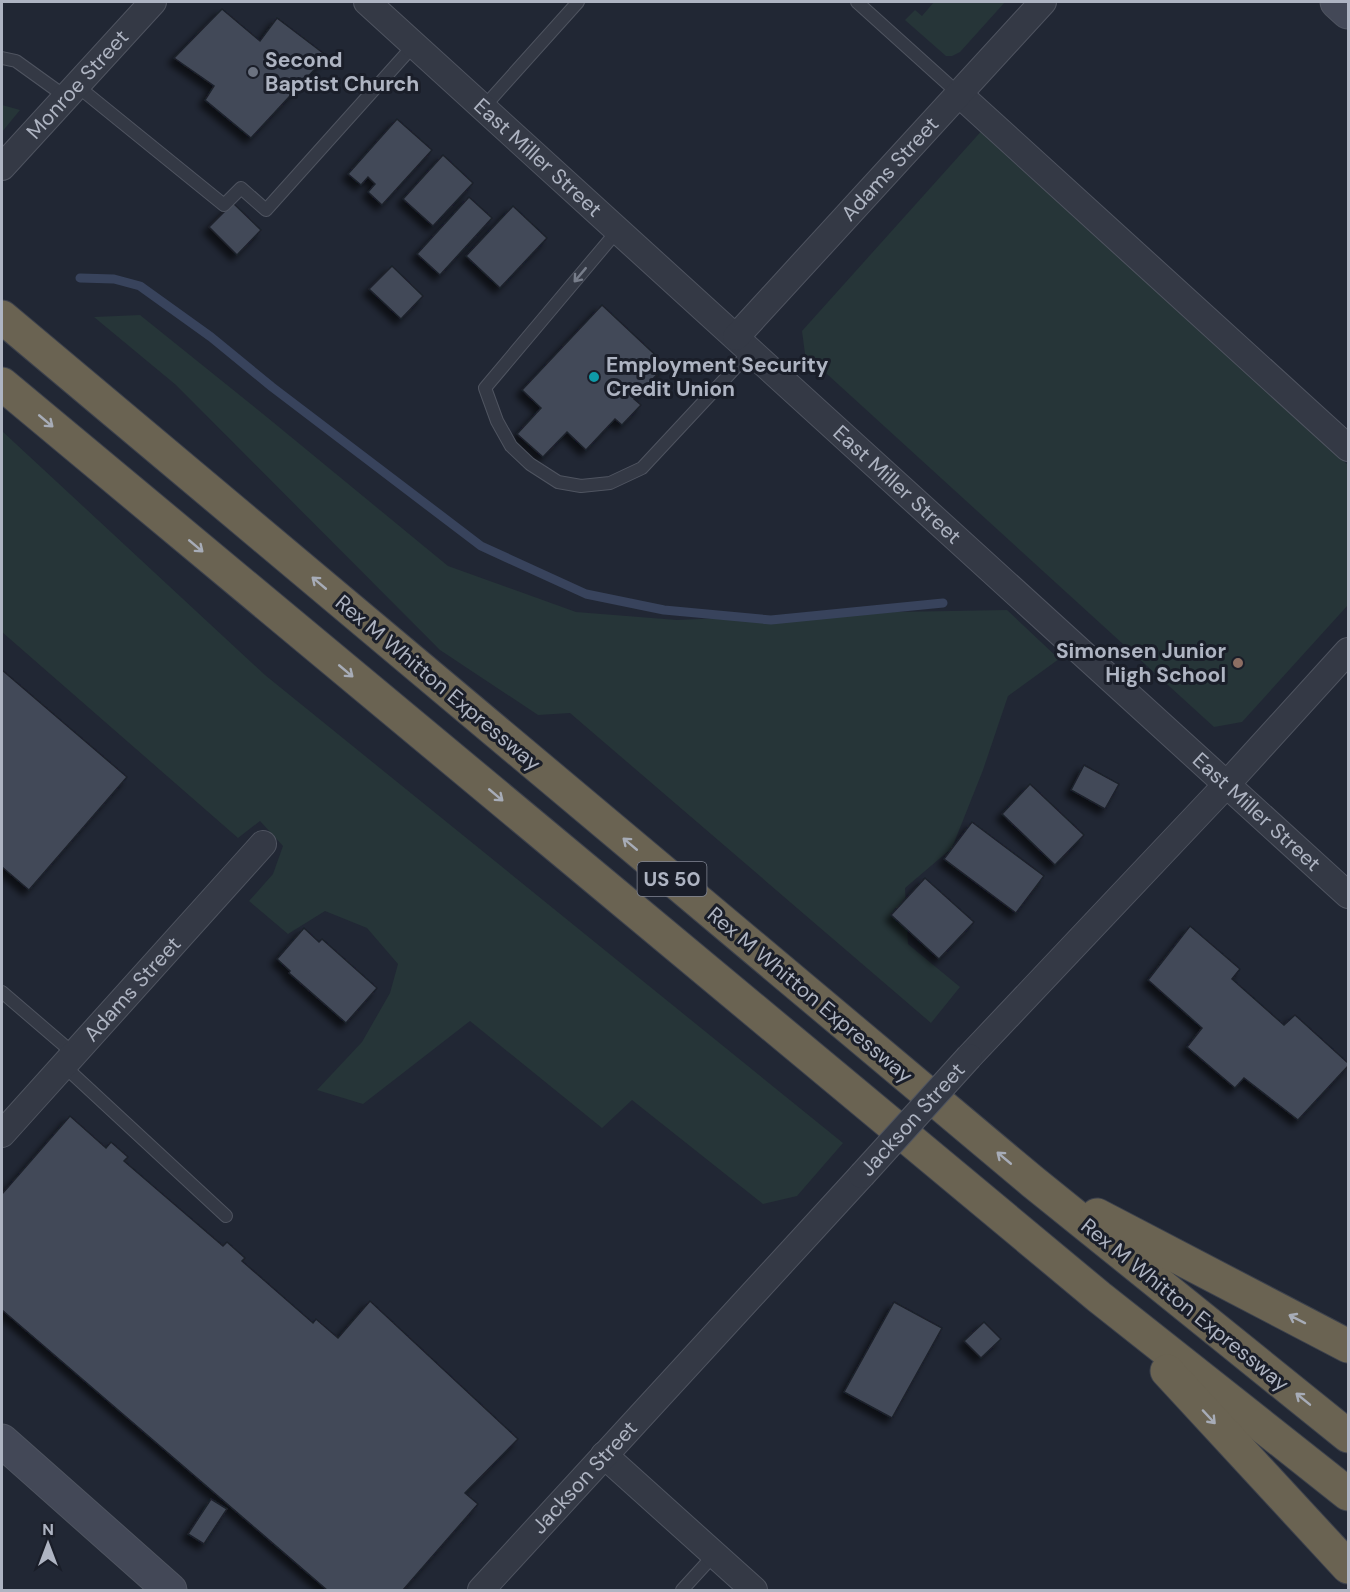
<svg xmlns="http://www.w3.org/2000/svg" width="1350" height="1592" font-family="'DM Sans',sans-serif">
	<defs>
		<filter id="shadow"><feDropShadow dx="-5.5" dy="5.5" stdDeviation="3" flood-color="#0009"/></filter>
	</defs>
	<rect width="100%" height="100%" fill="#212734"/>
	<g fill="#263538">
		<path d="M934 2H1005L960 52 952 56H946L905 20 915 10 922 16Z"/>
		<path d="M2 105 20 110 2 132Z"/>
		<path d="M985 127 1348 465V605L1242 722 1214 727 805 354 802 331Z"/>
		<path d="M140 315 268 418 448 566 576 612 677 620 837 613 1007 610 1059 659 1008 696 983 770 952 848 905 888 908 944 960 987 931 1023 570 713 538 715 440 650 176 385 94 317Z"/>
		<path d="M2 431 265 675 843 1143 797 1196 763 1204 632 1100 602 1128 470 1021 363 1104 317 1090 362 1042 390 993 398 964 367 928 325 911 288 934 249 901 273 874 283 846 260 821 238 838 2 632Z"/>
	</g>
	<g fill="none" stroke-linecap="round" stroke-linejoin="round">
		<path stroke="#38435c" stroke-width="9" d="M80 278 114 279 140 286 211 337 272 387 481 546 586 594 664 610 771 620 943 603"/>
	</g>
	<g fill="#434a58" stroke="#1c202b" stroke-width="1.5" filter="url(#shadow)">
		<path d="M222 9 260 41 277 18 327 56 251 138 205 100 214 86 174 58Z"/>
		<path d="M397 119 432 150 382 205 368 192 375 184 368 177 361 185 348 174Z"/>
		<path d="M443 155 473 183 433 226 403 199Z"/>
		<path d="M469 197 492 218 440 275 417 254Z"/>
		<path d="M233 203 261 230 237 255 209 227Z"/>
		<path d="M513 206 547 238 500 288 466 256Z"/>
		<path d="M392 266 423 296 401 319 369 289Z"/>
		<path d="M602 305 666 365 634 399 641 405 622 425 615 419 586 450 567 432 543 457 517 434 541 408 522 390Z"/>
		<path d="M2 670 127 777 29 890 2 867Z"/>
		<path d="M1084 765 1119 784 1105 809 1071 790Z"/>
		<path d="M1030 784 1084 835 1055 865 1002 814Z"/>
		<path d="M972 822 1044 876 1016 913 944 859Z"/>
		<path d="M925 878 974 922 939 959 891 915Z"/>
		<path d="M1190 926 1240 969 1232 979 1284 1025 1295 1015 1348 1063V1066L1298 1120 1244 1078 1235 1088 1187 1047 1202 1028 1148 980Z"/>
		<path d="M304 928 319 942 322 939 377 988 346 1023 289 973 290 971 277 959Z"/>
		<path d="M70 1116 106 1148 111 1142 128 1157 124 1161 223 1246 227 1242 245 1258 242 1261 313 1323 316 1319 338 1338 370 1301 518 1439 465 1493 478 1504 403 1590H327L2 1310V1194Z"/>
		<path d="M894 1302 942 1328 892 1418 844 1392Z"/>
		<path d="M984 1322 1001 1339 981 1358 964 1341Z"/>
		<path d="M211 1499 227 1509 204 1544 188 1534Z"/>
	</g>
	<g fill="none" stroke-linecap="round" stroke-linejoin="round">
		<g stroke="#4f5460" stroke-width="14">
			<g id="lane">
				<path d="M857 2 959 94"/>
				<path d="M2 58 16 61 66 97"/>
				<path d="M76 85 224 205 241 188 266 210 414 45"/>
				<path d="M483 108 578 2"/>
				<path d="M618 230 485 388 497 421 511 446 530 464 558 482 581 486 610 483 642 468 751 351"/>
				<path d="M2 992 73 1053"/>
				<path d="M63 1065 226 1216"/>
				<path d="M682 1590 714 1555"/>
			</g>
		</g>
		<g stroke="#4f5460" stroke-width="28">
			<g id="street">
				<path id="s1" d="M367 2 1348 895"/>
				<path d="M959 94 1348 448"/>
				<path id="s2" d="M2 167 153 2"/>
				<path id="s3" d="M736 337 1043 2"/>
				<path d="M969 1057 1227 784 1348 651"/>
				<path id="s4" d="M2 1134 263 844"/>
				<path d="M604 1455 754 1590"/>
				<path id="s5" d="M481 1590 862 1175"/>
			</g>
		</g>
		<g stroke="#4f5460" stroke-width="35">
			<g id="secondary">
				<path d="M1337 2 1348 12"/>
				<path d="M2 1441 170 1590"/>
			</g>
		</g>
		<g stroke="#3c414c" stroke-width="35">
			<g id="highway">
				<path d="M2 317 1033 1182 1348 1436"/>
				<path d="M2 384 1099 1297 1348 1494"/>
				<path d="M1097 1215 1348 1346"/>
				<path d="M1167 1371 1348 1567"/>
			</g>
		</g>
		<use href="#lane" stroke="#343945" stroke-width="12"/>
		<use href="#street" stroke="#343945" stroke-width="26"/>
		<use href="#secondary" stroke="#434857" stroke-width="33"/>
		<use href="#highway" stroke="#6a6352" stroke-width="33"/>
		<g stroke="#4f5460" stroke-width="28" stroke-linecap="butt">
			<g id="street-bridge">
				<path id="s6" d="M862 1175 969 1057"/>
			</g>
		</g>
		<use href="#street-bridge" stroke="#343945" stroke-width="26"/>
	</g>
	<defs><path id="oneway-shaft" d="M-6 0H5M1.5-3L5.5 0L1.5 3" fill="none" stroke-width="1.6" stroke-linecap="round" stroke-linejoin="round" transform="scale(1.5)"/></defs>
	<use stroke="#777d8a" href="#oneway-shaft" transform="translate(580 275) rotate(130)"/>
	<g stroke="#a7acb7">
		<use href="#oneway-shaft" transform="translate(46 421) rotate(40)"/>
		<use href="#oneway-shaft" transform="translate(196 546) rotate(40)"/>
		<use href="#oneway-shaft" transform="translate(319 583) rotate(-140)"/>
		<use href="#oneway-shaft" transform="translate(346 671) rotate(40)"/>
		<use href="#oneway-shaft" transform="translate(496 795) rotate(40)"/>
		<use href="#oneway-shaft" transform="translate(630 844) rotate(-140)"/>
		<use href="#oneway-shaft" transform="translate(1004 1158) rotate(-140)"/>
		<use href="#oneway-shaft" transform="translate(1297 1319) rotate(-153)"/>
		<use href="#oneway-shaft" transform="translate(1303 1399) rotate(-141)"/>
		<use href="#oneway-shaft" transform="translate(1209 1417) rotate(47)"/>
	</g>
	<circle fill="#6b7280" stroke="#1a1e29" stroke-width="2" cx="253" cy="72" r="6"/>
	<circle fill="#0f9aa8" stroke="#1a1e29" stroke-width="2" cx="594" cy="377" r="6"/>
	<circle fill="#8d6e63" stroke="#1a1e29" stroke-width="2" cx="1238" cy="663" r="6"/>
	<g text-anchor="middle" stroke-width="6" stroke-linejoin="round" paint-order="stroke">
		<rect fill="#1a1e29" stroke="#828794" stroke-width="1.5" x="637.5" y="862" width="69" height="34" rx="4.5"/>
		<g font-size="20" font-weight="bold" fill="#aeb4c2">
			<text x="672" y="886">US 50</text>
		</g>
		<g font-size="21" font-weight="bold" fill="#aeb4c2" stroke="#1a1e29" text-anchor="start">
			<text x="265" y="67">Second<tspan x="265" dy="24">Baptist Church</tspan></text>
			<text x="606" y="372">Employment Security<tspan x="606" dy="24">Credit Union</tspan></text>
			<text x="1226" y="658" text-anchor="end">Simonsen Junior<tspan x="1226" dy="24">High School</tspan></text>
		</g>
		<g font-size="21" fill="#aeb4c2" stroke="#1a1e29">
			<text dy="7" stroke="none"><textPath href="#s2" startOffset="112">Monroe Street</textPath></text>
			<text dy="7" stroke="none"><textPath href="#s1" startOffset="231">East Miller Street</textPath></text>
			<text dy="7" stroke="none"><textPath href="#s3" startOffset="228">Adams Street</textPath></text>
			<text dy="7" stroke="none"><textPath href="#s1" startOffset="717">East Miller Street</textPath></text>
			<text transform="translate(438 683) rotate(40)" y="7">Rex M Whitton Expressway</text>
			<text dy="7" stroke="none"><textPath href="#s1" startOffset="1203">East Miller Street</textPath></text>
			<text dy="7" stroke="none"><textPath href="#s4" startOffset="195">Adams Street</textPath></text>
			<text transform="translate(810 995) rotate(40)" y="7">Rex M Whitton Expressway</text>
			<text dy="7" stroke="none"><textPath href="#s6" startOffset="75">Jackson Street</textPath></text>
			<text transform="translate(1185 1305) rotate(39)" y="7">Rex M Whitton Expressway</text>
			<text dy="7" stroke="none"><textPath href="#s5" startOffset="153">Jackson Street</textPath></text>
		</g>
	</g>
	<rect width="1350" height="1592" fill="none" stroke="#aeb4c2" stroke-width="6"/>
	<g transform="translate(48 1544)" stroke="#1a1e29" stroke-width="4.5" paint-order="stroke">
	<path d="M0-4.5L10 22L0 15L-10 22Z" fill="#aeb4c2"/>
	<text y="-9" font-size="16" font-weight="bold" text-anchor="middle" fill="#aeb4c2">N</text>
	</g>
</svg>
